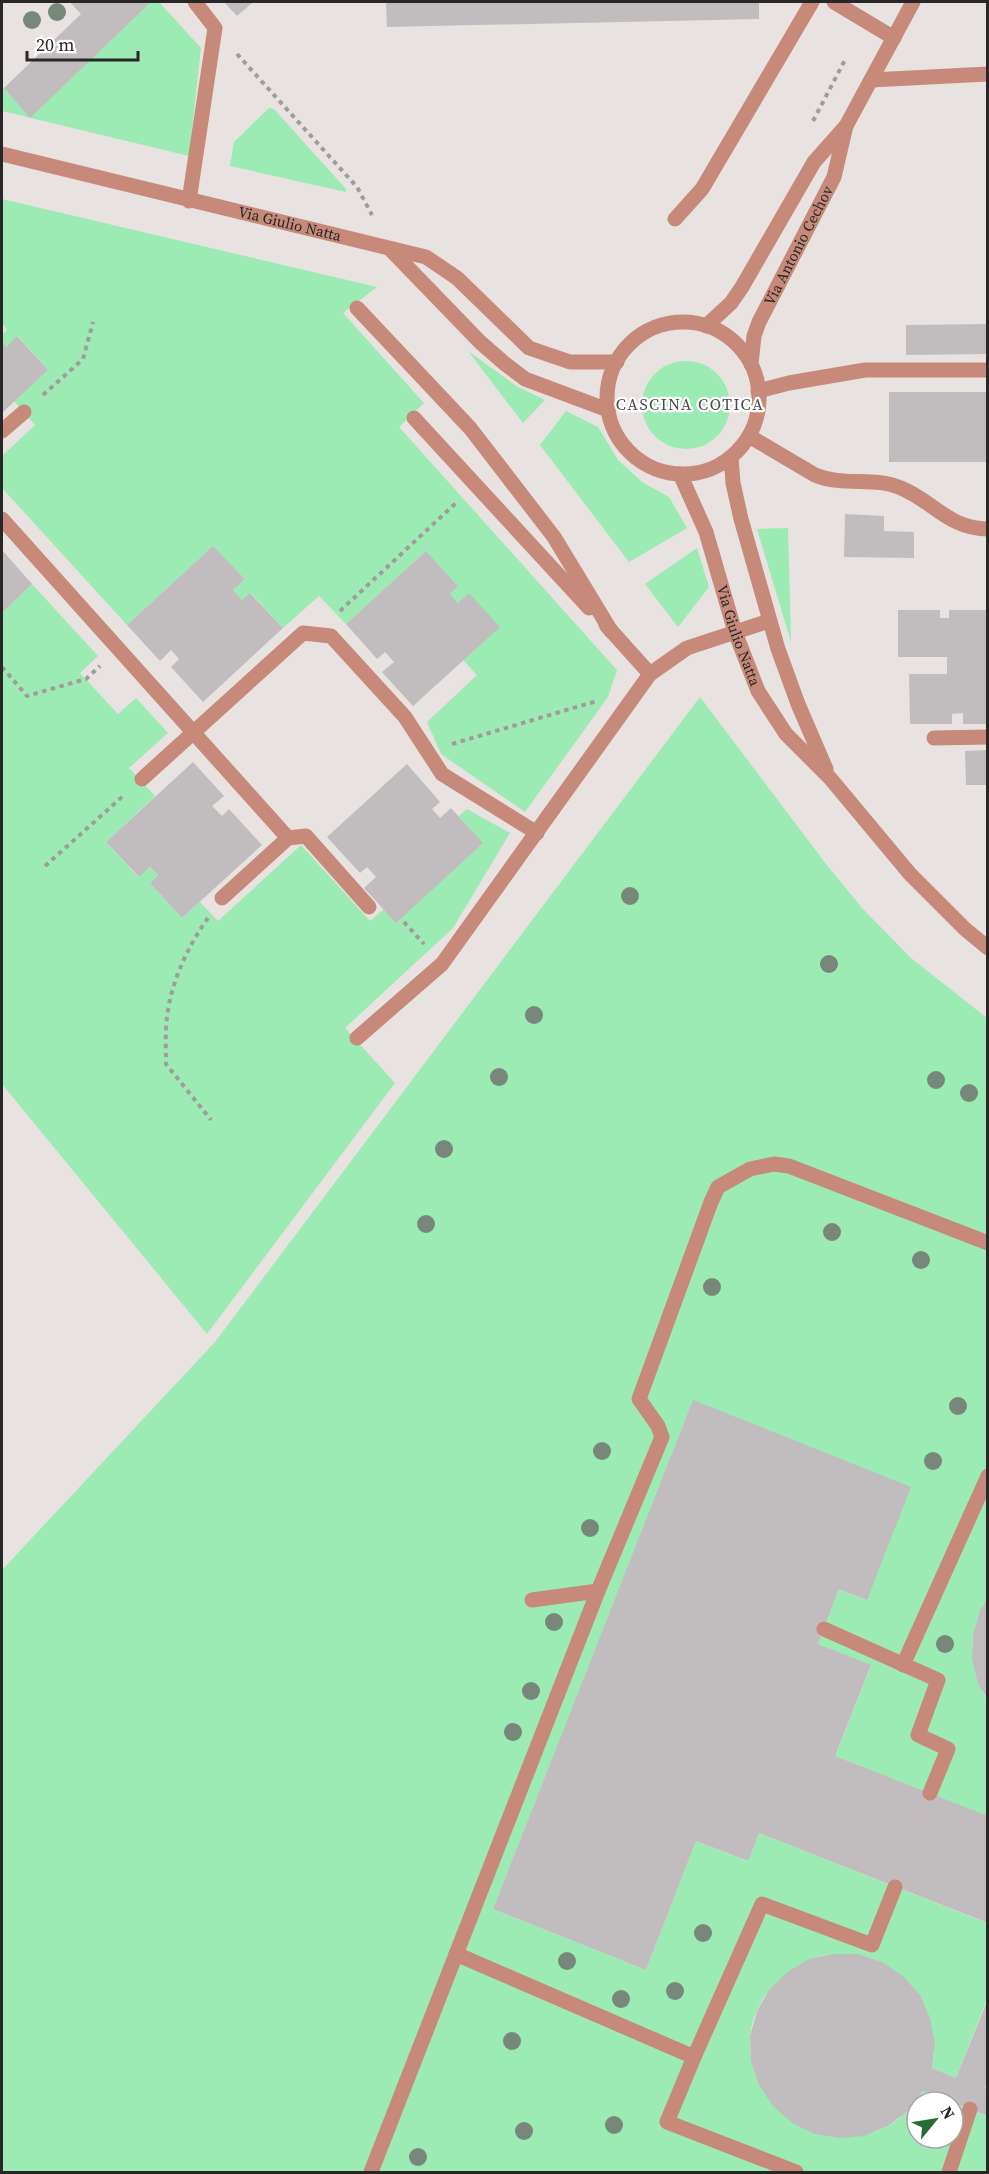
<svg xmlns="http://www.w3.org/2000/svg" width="989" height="2174" font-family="'Source Serif 4',serif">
	<rect width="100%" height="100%" fill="#e8e3e1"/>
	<g fill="#9ceab4">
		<path d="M151 2H159L201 48 189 156 2 111V86L30 117Z"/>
		<path d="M269 108 274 109 346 189V192L230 166 234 142Z"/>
		<path d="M2 199 377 287 343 313 424 403 399 427 617 670 608 697 525 812 441 754 427 722 477 675 463 660 469 593 458 603 450 594 458 586 426 551 346 624 319 596 283 628 251 593 242 600 233 590 245 579 213 546 127 625 2 488V456L35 425 14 401 48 370 18 336 6 347 2 341V335L7 330 2 323Z"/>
		<path d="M468 351 518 387 545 400 523 423Z"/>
		<circle cx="686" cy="405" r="44"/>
		<path d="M566 411 598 427 618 460 642 482 669 497 687 528 629 562 540 445Z"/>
		<path d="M788 528 791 642 757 529Z"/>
		<path d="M697 548 709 587 678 627 645 584Z"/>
		<path d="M32 584 98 656 80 673 118 714 136 698 168 733 129 768 155 796 106 842 138 877 150 867 158 875 150 883 182 918 200 902 218 921 301 845 370 921 384 909 482 843 459 816 467 809 510 833 453 928 345 1028 395 1083 207 1334 2 1084V613Z"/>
		<path d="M700 697 826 864 862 908 911 958 987 1018 988 1598C966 1631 968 1667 987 1700V1816L835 1756 871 1666 818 1644 839 1589 867 1600 693 1401 493 1909 646 1970 696 1841 747 1861 759 1833 987 1923V1999L956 2078 932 2068C933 2059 935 2050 934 2041 929 1991 892 1955 841 1954 817 1953 794 1965 777 1982 702 2055 797 2174 888 2126 903 2118 913 2104 923 2091L951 2102H917V2138H953V2103L987 2116V2172H2V1570L215 1342Z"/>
	</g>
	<g fill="#c1bdbf">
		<path d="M70 2H151L30 118 4 88 81 14Z"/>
		<path d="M224 2H253L237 16Z"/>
		<path d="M386 2H759V19L387 27Z"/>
		<path d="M988 324V354L906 355V325Z"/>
		<path d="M17 336 48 370 2 413V341L6 347Z"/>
		<rect x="889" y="392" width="99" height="70"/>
		<path d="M845 514 884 516V531L914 532V558L844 557Z"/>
		<path d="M213 546 245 579 233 590 242 600 250 593 283 628 203 702 171 667 179 659 171 650 160 661 127 625Z"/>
		<path d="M2 550 32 584 2 613Z"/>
		<path d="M426 551 458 586 450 594 458 603 469 593 500 627 413 706 382 672 394 662 385 652 377 659 346 624Z"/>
		<path d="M898 610H940V618H949V610H988V724H963V713L952 714V724H910L909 674H947V657H898Z"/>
		<path d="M988 750V785H966L965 751Z"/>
		<path d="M193 762 224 796 212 806 222 816 229 809 262 845 182 918 150 883 158 875 150 867 139 877 106 842Z"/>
		<path d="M407 764 440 802 432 809 440 818 451 808 483 843 396 923 364 888 376 877 367 867 360 873 327 837Z"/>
		<path d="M693 1400 911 1487 867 1600 839 1589 818 1644 871 1665 835 1756 988 1816V1923L759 1833 748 1861 696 1841 646 1970 493 1909Z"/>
		<path d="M988 1598V1700L978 1684 972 1659 973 1634 980 1610Z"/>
		<path d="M833 1954H858L882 1962 903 1976 920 1995 930 2018 935 2043 932 2068 956 2078 988 1999V2082L985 2088 988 2089V2116L923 2091 908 2111 888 2126 864 2136 840 2138 815 2134 792 2123 773 2106 759 2085 751 2061 750 2036 757 2011 769 1990 787 1972 809 1959Z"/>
	</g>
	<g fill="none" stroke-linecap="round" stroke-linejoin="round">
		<path stroke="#c2bdbc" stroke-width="15" stroke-dasharray="15 8" stroke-linecap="butt" d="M895 1887 930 1793"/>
		<g stroke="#a09c9a" stroke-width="4" stroke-dasharray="4.5 4.5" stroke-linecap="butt">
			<path d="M237 54 357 187 372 215"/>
			<path d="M813 121 845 60"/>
			<path d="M43 395 83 359 93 322"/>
			<path d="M340 611 457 502"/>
			<path d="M2 667 27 696 86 679 100 666"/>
			<path d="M452 744 597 701"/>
			<path d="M45 866 123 796"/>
			<path d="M208 918C188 946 171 982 167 1017 165 1032 166 1048 166 1064L211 1120"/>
			<path d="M404 922 424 944"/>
		</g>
		<g stroke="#c78a7a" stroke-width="15">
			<path d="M834 2 894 38"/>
			<path d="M871 80 988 74"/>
			<path id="s1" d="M2 154 426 257 457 278 529 348 570 362H617"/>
			<path d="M189 201 215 28 195 2"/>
			<path d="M675 219 702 189 812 2"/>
			<path d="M390 249 480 342 504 363 525 379 608 410"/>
			<path d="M357 308 470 428 554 537 611 631"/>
			<circle cx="683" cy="398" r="76"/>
			<path d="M706 326 731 303 742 287 814 162 846 126 913 2"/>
			<path id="s2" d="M751 364 754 336 759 322 834 177 845 130"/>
			<path d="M758 391 789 383 865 370H988"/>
			<path d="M414 418 589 608"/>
			<path d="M2 431 24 412"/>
			<path d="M749 436 815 475C844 487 874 476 901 488 933 501 949 529 988 529"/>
			<path d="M731 457 733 483 741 519 778 649 798 704 826 769"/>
			<path id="s3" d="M680 474 706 532 735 632 758 691 786 734 830 778 910 874 965 929 988 948"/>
			<path d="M2 519 288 838 306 836 369 907"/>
			<path d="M606 625 650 674"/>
			<path d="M934 738 988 737"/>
			<path d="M142 779 303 633 331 636 405 717 442 774 537 833"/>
			<path d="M222 898 288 838"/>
			<path d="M357 1038 442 964 650 674 687 648 769 621"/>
			<path d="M532 1600 598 1591"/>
			<path d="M824 1629 938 1680 918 1735 948 1749 930 1793"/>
			<path d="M903 1665 988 1476"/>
			<path d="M456 1954 694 2057 762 1904 872 1945 895 1887"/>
			<path d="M694 2057 667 2122 796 2172"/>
			<path d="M371 2172 598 1591 662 1437 658 1426 639 1399 711 1202 718 1187 750 1169 774 1164 789 1166 988 1243"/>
			<path d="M949 2172 970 2109"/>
		</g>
	</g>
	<g fill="#77887b">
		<circle cx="57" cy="12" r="9"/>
		<circle cx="32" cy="20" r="9"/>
		<circle cx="630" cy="896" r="9"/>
		<circle cx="829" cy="964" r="9"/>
		<circle cx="534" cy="1015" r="9"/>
		<circle cx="499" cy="1077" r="9"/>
		<circle cx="936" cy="1080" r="9"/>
		<circle cx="969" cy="1093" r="9"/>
		<circle cx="444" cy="1149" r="9"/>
		<circle cx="426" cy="1224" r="9"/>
		<circle cx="832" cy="1232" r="9"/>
		<circle cx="921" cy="1260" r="9"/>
		<circle cx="712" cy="1287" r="9"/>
		<circle cx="958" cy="1406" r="9"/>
		<circle cx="602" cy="1451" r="9"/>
		<circle cx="933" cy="1461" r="9"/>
		<circle cx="590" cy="1528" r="9"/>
		<circle cx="554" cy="1622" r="9"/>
		<circle cx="945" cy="1644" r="9"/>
		<circle cx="531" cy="1691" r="9"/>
		<circle cx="513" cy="1732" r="9"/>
		<circle cx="703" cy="1933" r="9"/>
		<circle cx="567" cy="1961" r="9"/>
		<circle cx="675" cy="1991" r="9"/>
		<circle cx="621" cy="1999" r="9"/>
		<circle cx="512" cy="2041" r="9"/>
		<circle cx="614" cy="2125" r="9"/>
		<circle cx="524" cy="2131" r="9"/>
		<circle cx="418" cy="2157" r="9"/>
	</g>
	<g text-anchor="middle" stroke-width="4.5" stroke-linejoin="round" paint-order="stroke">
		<g font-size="15" fill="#282626" stroke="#fff">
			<text dy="5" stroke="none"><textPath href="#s1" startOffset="296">Via Giulio Natta</textPath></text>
			<text dy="5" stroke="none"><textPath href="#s2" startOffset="129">Via Antonio Cechov</textPath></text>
			<text dy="5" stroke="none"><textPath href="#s3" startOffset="172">Via Giulio Natta</textPath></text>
		</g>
		<g font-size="16" letter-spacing="1.5" fill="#4d4a48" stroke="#fff">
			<text x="690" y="410">CASCINA COTICA</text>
		</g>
	</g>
	<rect width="989" height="2174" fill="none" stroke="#282626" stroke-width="6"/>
	<g transform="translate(935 2120) rotate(60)"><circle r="28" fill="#ffffff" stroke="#a9a8a8" stroke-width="1.5"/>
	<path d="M0-4.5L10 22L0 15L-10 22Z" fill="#296b35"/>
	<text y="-9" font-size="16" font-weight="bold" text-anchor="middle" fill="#282626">N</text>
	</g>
	<path d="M27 51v9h111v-9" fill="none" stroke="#282626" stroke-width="3"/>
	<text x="36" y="51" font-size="18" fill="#282626" stroke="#ffffff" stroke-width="4.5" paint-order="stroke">20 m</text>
</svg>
